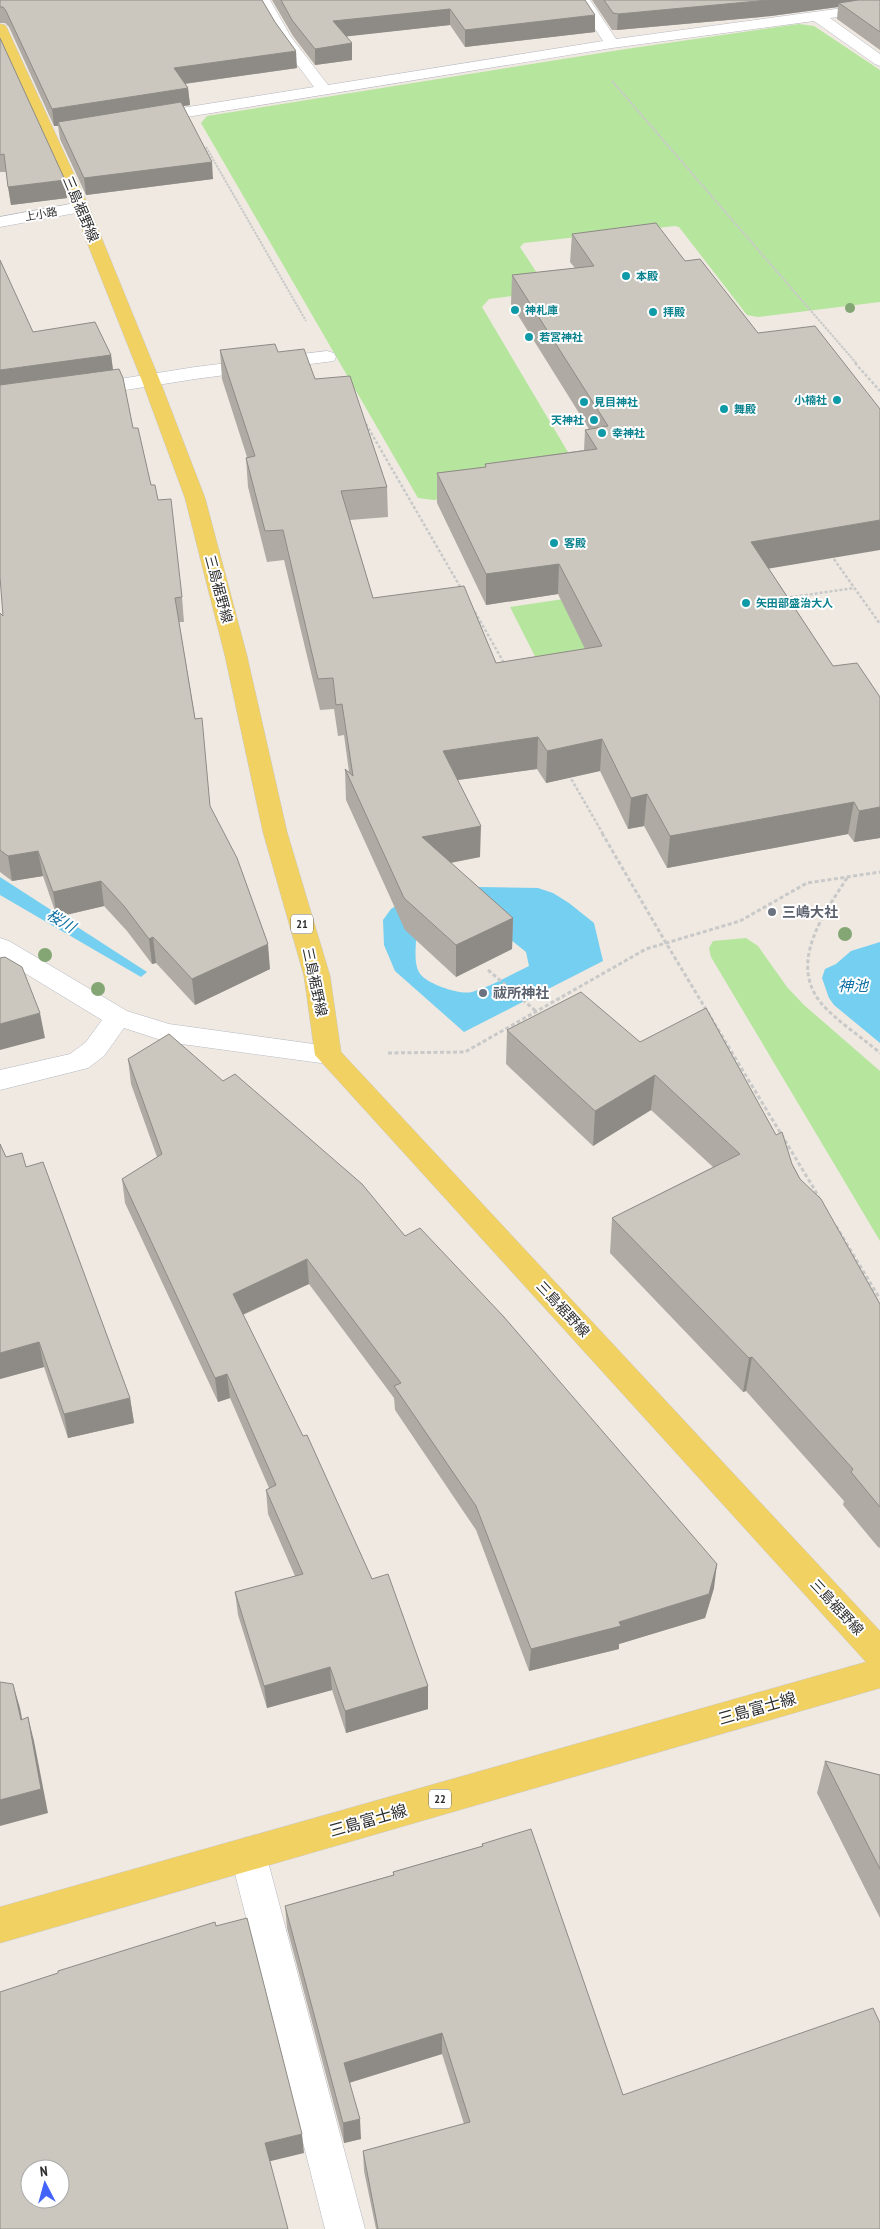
<svg xmlns="http://www.w3.org/2000/svg" width="880" height="2229" font-family="'PT Sans Narrow','Noto Sans JP',sans-serif">
	<rect width="100%" height="100%" fill="#efe9e1"/>
	<g fill="#b6e59e">
		<path d="M799 24 814 26 880 70V302L758 317 747 315 679 227 675 226 524 243 520 247 546 287 542 292 489 299 482 307 575 464 571 480 434 500 418 498 201 123 207 116 626 49Z"/>
		<path d="M651 586 692 657 547 680 510 607Z"/>
		<path d="M746 938 758 946 787 987 804 1005 880 1071V1241L711 957 709 948 713 941Z"/>
	</g>
	<g fill="#75cff0" fill-rule="evenodd">
		<path d="M0 877 147 972 141 977 0 895Z"/>
		<path d="M479 887 538 888 553 893 569 903 594 923 603 961 464 1032 395 971 384 945 383 920 391 909 406 899ZM481 916 526 952 529 966C512 974 490 987 472 992 460 995 431 985 422 976 413 967 416 950 416 938Z"/>
		<path d="M880 942V1043L834 1005 829 998 822 978 825 969 836 964 851 951Z"/>
	</g>
	<g fill="none" stroke-linecap="round" stroke-linejoin="round">
		<g stroke="#b4b7c1" stroke-width="1">
			<g id="minor">
				<path d="M256 0H270L291 37 328 85 603 41 576 0H590L616 39 880 3V11L830 18 880 54V66L875 64 814 21 612 48 150 123 144 121 142 118 144 115 150 113 314 87 277 38Z"/>
				<path d="M81 202 87 203 89 207 87 211 0 227V217Z"/>
				<path d="M327 351 334 353 336 357 334 361 195 379 88 396 81 394 78 390 81 386 88 384 195 367Z"/>
				<path d="M0 938 9 941 127 1011 169 1024 328 1046 337 1048 341 1055 337 1062 328 1064 167 1042 124 1028 104 1056 88 1068 0 1090V1070L70 1054 86 1042 102 1020 0 958Z"/>
				<path d="M248 1837 261 1842 266 1854 365 2229H325L230 1854 235 1842Z"/>
			</g>
		</g>
		<g stroke="#c9c9c9" stroke-width="1">
			<path id="major" d="M0 24 5 25 7 28 89 207 160 381 205 498 247 656 287 832 330 976 341 1052 880 1631V1688L0 1943V1907L866 1662 315 1055 304 976 263 832 225 656 185 498 142 381 73 207 0 45Z"/>
		</g>
		<g stroke="#c9c9c9" stroke-width="2" stroke-dasharray="2.5 1" stroke-linecap="butt">
			<path d="M612 81 857 364"/>
			<path d="M206 147 306 321"/>
		</g>
		<g stroke="#c9c9c9" stroke-width="2.5" stroke-dasharray="3 2" stroke-linecap="butt">
			<path d="M855 363 880 391"/>
			<path d="M366 424 462 590"/>
			<path d="M831 555 880 624"/>
			<path d="M785 598 854 588"/>
			<path d="M475 612 504 663"/>
			<path d="M569 775 603 834"/>
		</g>
		<g stroke="#c9c9c9" stroke-width="3" stroke-dasharray="4 2.5" stroke-linecap="butt">
			<path d="M602 833 666 943 819 1197"/>
			<path d="M847 878C824 914 788 962 821 1003 834 1019 864 1039 880 1053"/>
			<path d="M488 970 537 1012"/>
			<path d="M388 1053 465 1052 646 949 740 921 807 883 880 872"/>
			<path d="M836 1226 880 1299"/>
		</g>
		<use href="#minor" fill="#fff" fill-rule="evenodd"/>
		<use href="#major" fill="#f2d163" fill-rule="evenodd"/>
	</g>
	<g fill="#84a574">
		<circle cx="850" cy="308" r="5"/>
		<circle cx="845" cy="934" r="7"/>
		<circle cx="45" cy="955" r="7"/>
		<circle cx="98" cy="989" r="7"/>
	</g>
	<g fill="#afaba4">
		<path d="M0 0 297 68 185 84 188 88 190 105 183 106 213 179 86 195 60 139 58 126H54L9 27 5 23H0Z"/>
		<path d="M272 0H585L595 32 465 47 450 25 346 36 352 43V60L315 65 293 36Z"/>
		<path d="M592 0H880V50L837 19 838 7 771 16 617 30H612Z"/>
		<path d="M0 38 67 198 11 205 6 172H0Z"/>
		<path d="M656 223 769 569 833 666 880 697V838L854 842 848 834 667 868 644 826 628 829 600 771 546 783 537 769 458 780 480 857 451 863 513 918 512 949 456 977 405 930 346 800 345 769 349 772 344 735 338 736 334 709 320 710 284 560 267 562 248 487 246 458 247 457 222 379 220 350 278 352 315 379 387 487 388 517 350 520 373 598 496 663 585 649 558 594 486 605 437 503V473L485 467V464L584 450 585 430 589 429 511 304 512 275 575 268 570 262 572 234Z"/>
		<path d="M33 332 111 355 113 370 133 428 151 485 158 500 182 597 184 622H179L210 806 270 969 195 1005 156 963 152 964 127 931 104 906 57 917 43 876 12 881 0 872V613L3 616Z"/>
		<path d="M507 1030 640 1042 792 1164 800 1179 880 1304V1548L878 1547 843 1505 844 1501 746 1391 743 1392 610 1253 612 1218 713 1167 651 1110 593 1146 506 1064Z"/>
		<path d="M128 1059 223 1081 405 1236 714 1588 705 1618 619 1644V1649L529 1671 476 1530 395 1410 394 1398 309 1284 243 1315 372 1579 428 1686V1709L346 1733 332 1690 267 1708 238 1615 235 1592 295 1576 268 1514 266 1490 269 1488 230 1398 218 1402 125 1203 122 1179 157 1157 131 1084Z"/>
		<path d="M0 1144 6 1157 26 1167 130 1398 134 1423 68 1438 44 1367 0 1379Z"/>
		<path d="M825 1761 880 1775V1918L817 1793Z"/>
		<path d="M482 1844 623 2095 880 2229H376L364 2171 363 2151 464 2124 442 2054 349 2083 361 2139 344 2143 287 1928 285 1906 393 1875V1872L482 1846Z"/>
	</g>
	<g fill="#8e8b86">
		<path d="M769 0H880L839 3 838 7 771 16 617 30 618 14Z"/>
		<path d="M450 9V25L333 38V21Z"/>
		<path d="M595 15V32L465 47V30Z"/>
		<path d="M352 43V60L315 65V49Z"/>
		<path d="M296 51 297 68 175 85 174 68Z"/>
		<path d="M188 88 190 105 60 126 58 122V126H54L52 109Z"/>
		<path d="M212 162 213 179 86 195 84 178Z"/>
		<path d="M65 180 67 198 11 205 8 187Z"/>
		<path d="M111 355 114 378 0 394V370Z"/>
		<path d="M880 520V550L748 572 751 542Z"/>
		<path d="M559 564 558 594 486 605V574Z"/>
		<path d="M538 737 537 769 443 782V751Z"/>
		<path d="M602 739 600 771 546 783 547 751Z"/>
		<path d="M647 794 644 826 628 829 631 798Z"/>
		<path d="M854 802 848 834 667 868 670 836Z"/>
		<path d="M880 807V838L854 842 859 811Z"/>
		<path d="M481 826 480 857 422 868V837Z"/>
		<path d="M38 851 43 876 12 881 8 856Z"/>
		<path d="M101 881 104 906 57 917 53 892Z"/>
		<path d="M513 918 512 949 456 977V945Z"/>
		<path d="M153 937 156 963 152 964 149 939Z"/>
		<path d="M268 944 270 969 195 1005 192 979Z"/>
		<path d="M40 1013 45 1038 0 1050V1024Z"/>
		<path d="M655 1075 651 1110 593 1146 595 1111Z"/>
		<path d="M307 1259 309 1284 235 1318 233 1294Z"/>
		<path d="M39 1342 44 1367 0 1379V1353Z"/>
		<path d="M752 1357 746 1391 743 1392 749 1358Z"/>
		<path d="M227 1374 230 1398 218 1402 215 1378Z"/>
		<path d="M130 1398 134 1423 68 1438 64 1414Z"/>
		<path d="M717 1564 714 1588 705 1618 619 1644V1649L529 1671 531 1649 619 1622Z"/>
		<path d="M330 1667 332 1690 267 1708 264 1686Z"/>
		<path d="M13 1684 20 1708 27 1744 21 1720Z"/>
		<path d="M428 1686V1709L346 1733 345 1711Z"/>
		<path d="M28 1717 34 1741 48 1813 0 1826V1800Z"/>
		<path d="M442 2033V2054L345 2084 344 2063Z"/>
		<path d="M360 2119 361 2139 344 2143 343 2123Z"/>
		<path d="M302 2134 304 2153 267 2162 265 2143Z"/>
	</g>
	<g fill="#cbc7bf" stroke="#8e8b86" fill-rule="evenodd">
		<path d="M0 0H262L275 22 296 51 174 68 188 88 52 109 6 11 3 7H0Z"/>
		<path d="M281 0H585L595 15 465 30 450 9 333 21 352 43 315 49 292 20Z"/>
		<path d="M604 0H769L618 14 613 13Z"/>
		<path d="M858 0H880V32L839 3Z"/>
		<path d="M0 38 65 180 8 187 4 154 0 155Z"/>
		<path d="M181 102 212 162 84 178 58 122Z"/>
		<path d="M656 223 685 261 700 259 758 333 815 326 880 409V520L751 542 833 666 857 663 880 697V807L859 811 854 802 670 836 647 794 631 798 602 739 547 751 538 737 443 751 481 826 422 837 513 918 456 945 404 898 345 769 353 776 342 704 336 705 333 678 318 679 283 530 265 531 246 458 255 456 220 350 275 344 278 352 304 349 315 379 350 376 387 487 341 491 373 598 464 586 496 663 602 646 559 564 486 574 437 473 486 467 485 464 597 449 585 430 608 426 512 275 594 266 572 234Z"/>
		<path d="M0 260 33 332 95 322 111 355 0 370Z"/>
		<path d="M119 369 123 378 133 428H138L151 485H155L158 500 171 499 182 597 175 598 195 719 202 718 210 806 237 858 268 944 192 979 153 937 149 939 124 906 101 881 53 892 38 851 8 856 0 850V613L3 616 0 577V385Z"/>
		<path d="M5 957 22 967 40 1013 0 1024V958Z"/>
		<path d="M581 992 640 1042 706 1008 776 1135 782 1132 792 1164 800 1179 821 1199 880 1304V1507L851 1472 853 1469 752 1357 749 1358 612 1218 740 1154 655 1075 595 1111 507 1030Z"/>
		<path d="M169 1034 223 1081 235 1074 362 1184 405 1236 420 1228 504 1317 717 1564 709 1594 619 1622 621 1626 531 1649 476 1506 394 1386 401 1383 307 1259 233 1294 303 1436 307 1435 372 1579 388 1574 428 1686 345 1711 330 1667 264 1686 235 1592 303 1574 266 1490 276 1485 227 1374 215 1378 122 1179 162 1154 128 1059Z"/>
		<path d="M0 1144 6 1157 22 1153 26 1167 43 1162 130 1398 64 1414 39 1342 0 1353Z"/>
		<path d="M0 1682 13 1684 21 1720 28 1717 41 1789 0 1800Z"/>
		<path d="M825 1761 880 1775V1869Z"/>
		<path d="M531 1829 623 2095 873 2008 880 2023V2229H378L363 2151 470 2122 442 2033 344 2063 360 2119 343 2123 285 1906 394 1875 393 1872 483 1846 482 1844Z"/>
		<path d="M247 1918 302 2134 265 2143 288 2229H0V1992L58 1973V1971L215 1922 216 1926ZM30 2169H60V2199H30Z"/>
	</g>
	<g fill="#0f9aa8" stroke="#fff" stroke-width="2">
		<circle cx="626" cy="276" r="5"/>
		<circle cx="515" cy="310" r="5"/>
		<circle cx="653" cy="312" r="5"/>
		<circle cx="529" cy="337" r="5"/>
		<circle cx="837" cy="400" r="5"/>
		<circle cx="584" cy="402" r="5"/>
		<circle cx="724" cy="409" r="5"/>
		<circle cx="594" cy="420" r="5"/>
		<circle cx="602" cy="433" r="5"/>
		<circle cx="554" cy="543" r="5"/>
		<circle cx="746" cy="603" r="5"/>
	</g>
	<g fill="#6b7280" stroke="#fff" stroke-width="2">
		<circle cx="772" cy="912" r="5"/>
		<circle cx="483" cy="993" r="5"/>
	</g>
	<g text-anchor="middle" stroke-width="4" stroke-linejoin="round" paint-order="stroke">
		<g font-size="11" fill="#2e2e2e" stroke="#fff">
			<text transform="translate(41 214) rotate(-10)" y="4">上小路</text>
		</g>
		<g font-size="11" font-weight="bold" fill="#0d838f" stroke="#fff" text-anchor="start">
			<text x="636" y="280">本殿</text>
			<text x="525" y="314">神札庫</text>
			<text x="663" y="316">拝殿</text>
			<text x="539" y="341">若宮神社</text>
			<text x="827" y="404" text-anchor="end">小楠社</text>
			<text x="594" y="406">見目神社</text>
			<text x="734" y="413">舞殿</text>
			<text x="584" y="424" text-anchor="end">天神社</text>
			<text x="612" y="437">幸神社</text>
			<text x="564" y="547">客殿</text>
			<text x="756" y="607">矢田部盛治大人</text>
		</g>
		<g fill="#fff" stroke="#6d6d6d" stroke-width="1">
			<rect x="291" y="914.5" width="22" height="19" rx="4"/>
			<rect x="429" y="1789.5" width="22" height="19" rx="4"/>
		</g>
		<g font-size="12" font-weight="bold" fill="#2e2e2e">
			<text x="302" y="928">21</text>
			<text x="440" y="1803">22</text>
		</g>
		<g font-size="14" fill="#2e2e2e" stroke="#fff">
			<text transform="translate(81 209) rotate(67)" y="5">三島裾野線</text>
			<text transform="translate(219 589) rotate(75)" y="5">三島裾野線</text>
			<text transform="translate(315 982) rotate(78)" y="5">三島裾野線</text>
			<text transform="translate(563 1309) rotate(47)" y="5">三島裾野線</text>
			<text transform="translate(837 1607) rotate(47)" y="5">三島裾野線</text>
		</g>
		<g font-size="14" font-weight="bold" fill="#5b616d" stroke="#fff" text-anchor="start">
			<text x="782" y="917">三嶋大社</text>
			<text x="493" y="998">祓所神社</text>
		</g>
		<g font-size="15" font-style="italic" fill="#0d6fa3" stroke="#fff">
			<text transform="translate(61 921) rotate(31)" y="5">桜川</text>
			<text x="853" y="991">神池</text>
		</g>
		<g font-size="16" fill="#2e2e2e" stroke="#fff">
			<text transform="translate(757 1708) rotate(-16)" y="6">三島富士線</text>
			<text transform="translate(368 1820) rotate(-16)" y="6">三島富士線</text>
		</g>
	</g>
	<g transform="translate(45 2184) rotate(354)"><circle r="24" fill="#ffffff" stroke="#ababab"/>
	<path d="M0-4L9 19L0 12L-9 19Z" fill="#4264fb"/>
	<text y="-8" font-size="14" font-weight="bold" text-anchor="middle" fill="#2e2e2e">N</text>
	</g>
</svg>
